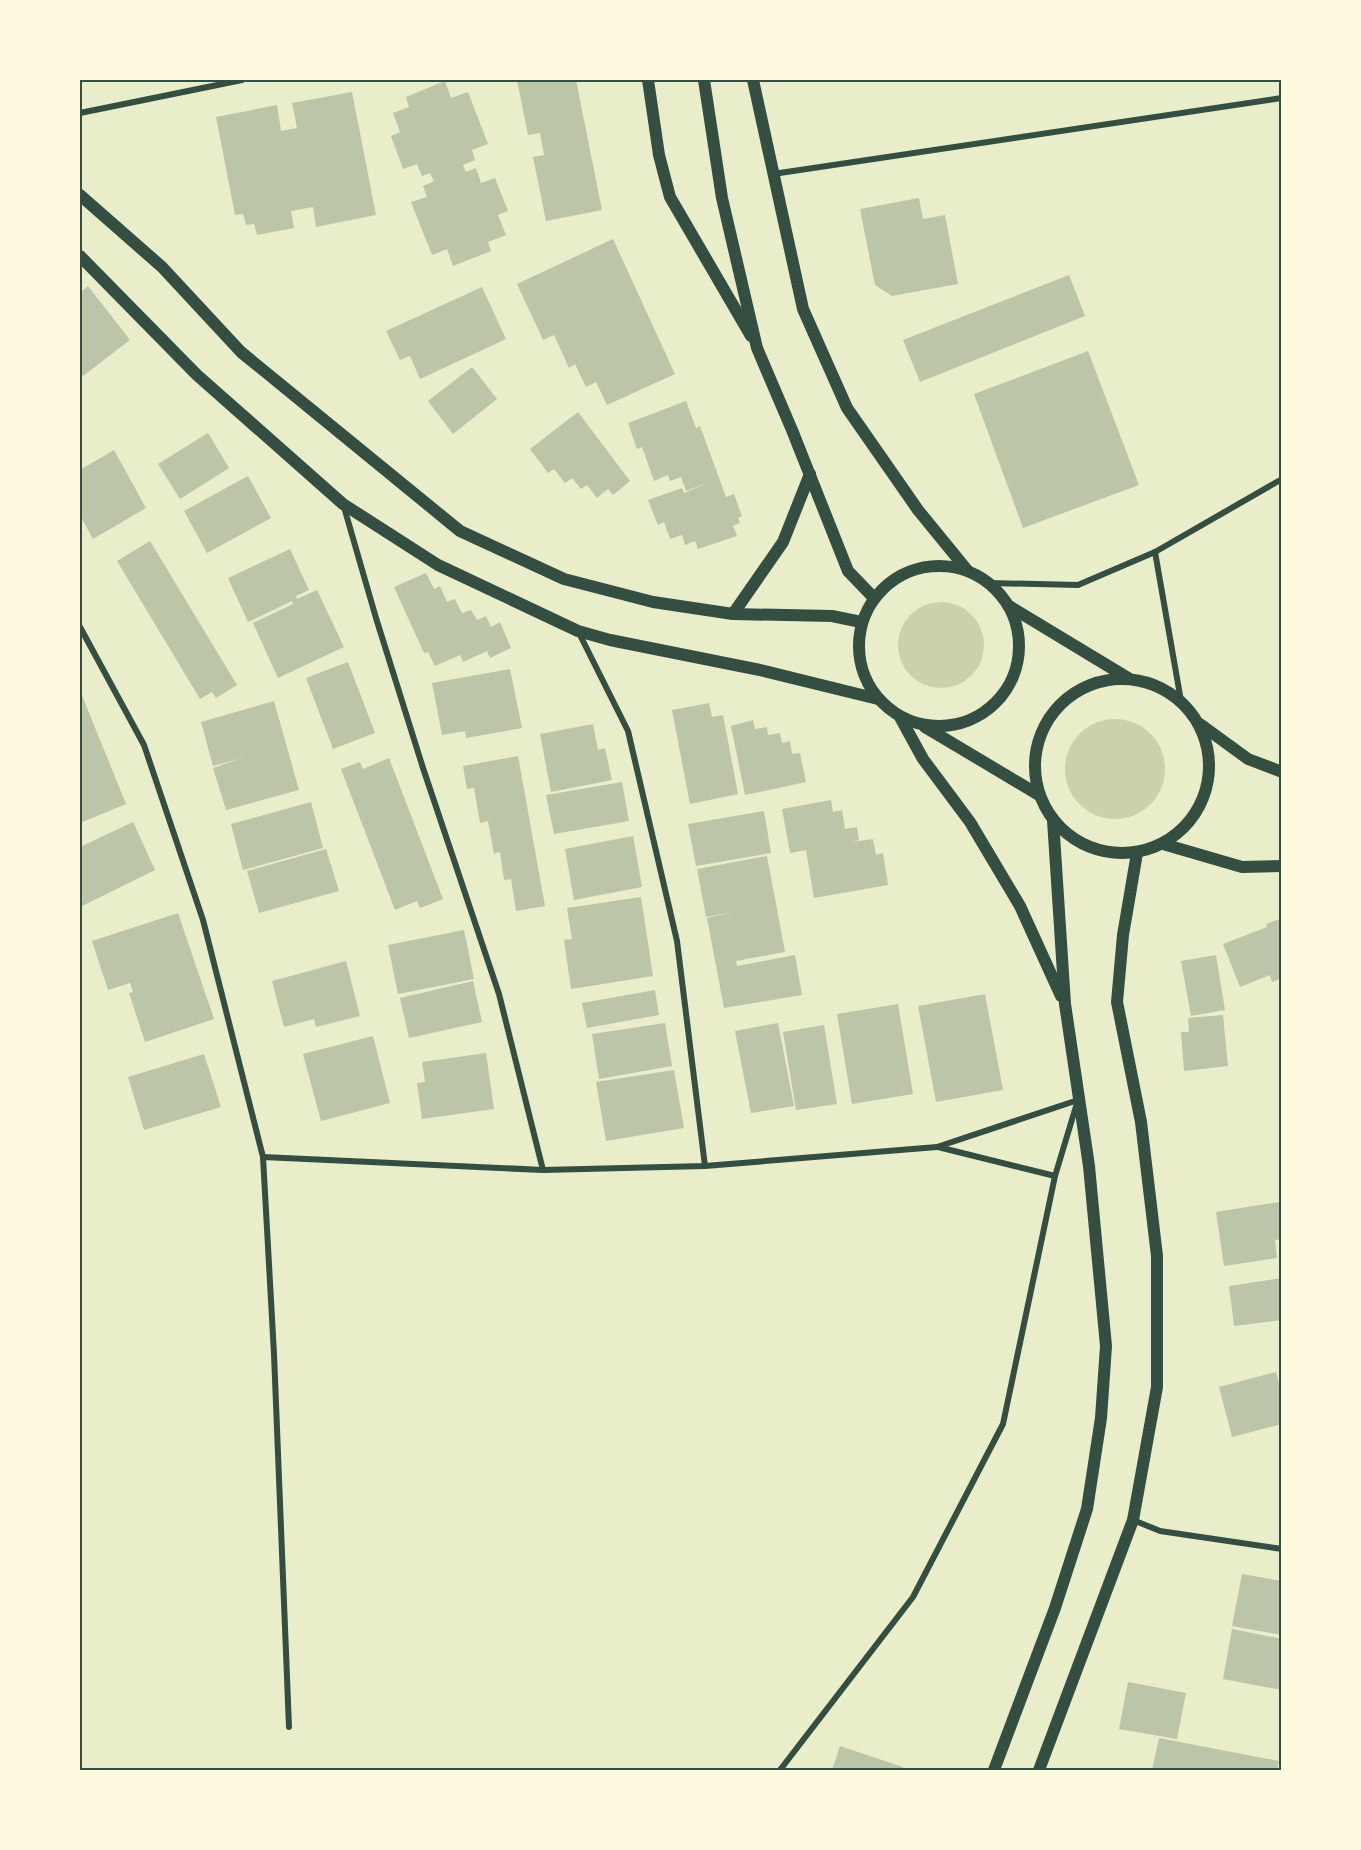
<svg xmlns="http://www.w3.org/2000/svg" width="1361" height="1850" font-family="'DejaVu Sans',sans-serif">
	<rect width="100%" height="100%" fill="#e9edc9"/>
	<g fill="#cad2ad">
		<circle cx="941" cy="645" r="43"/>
		<circle cx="1115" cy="769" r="50"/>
	</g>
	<g fill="#bcc5a7">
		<path d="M517 80H576L602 210 546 221 533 157 544 155 540 133 528 135Z"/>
		<path d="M445 81 451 98 468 92 488 144 472 150 475 160 463 165 466 172 476 168 481 183 495 178 508 211 498 215 506 235 488 242 491 251 453 266 447 249 432 255 411 202 427 197 423 186 434 181 430 173 422 176 417 164 403 169 391 136 400 132 393 113 409 107 406 97Z"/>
		<path d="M352 92 376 215 316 227 313 207 291 211 294 228 257 235 254 224 246 225 243 214 235 215 216 117 277 105 281 131 297 128 292 103Z"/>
		<path d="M919 198 923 219 945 215 958 284 892 296 875 285 860 209Z"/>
		<path d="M613 239 675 374 607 405 596 382 586 387 575 364 569 368 554 335 543 340 517 284Z"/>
		<path d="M1069 275 1085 316 920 382 903 340Z"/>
		<path d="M88 286 130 340 83 376 80 371V293Z"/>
		<path d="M482 287 506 339 420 379 410 356 400 360 386 331Z"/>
		<path d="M1088 351 1139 485 1023 528 974 394Z"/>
		<path d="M472 367 497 399 453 434 428 401Z"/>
		<path d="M686 401 696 428 700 426 726 497 734 494 742 516 738 518 740 523 733 526 737 536 698 549 695 541 685 545 682 535 670 539 664 522 658 525 648 500 682 488 684 493 712 481 686 491 681 477 670 481 668 475 654 481 642 447 637 449 628 423Z"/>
		<path d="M578 412 630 481 613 495 608 489 597 498 587 485 581 489 572 478 565 483 554 469 548 473 530 449Z"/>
		<path d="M208 433 229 468 180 499 158 464Z"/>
		<path d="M114 450 146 508 93 539 80 515V470Z"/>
		<path d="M248 476 271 518 207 553 184 511Z"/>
		<path d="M150 541 237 685 216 698 212 692 200 699 117 561Z"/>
		<path d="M290 549 309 590 296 596 297 599 317 590 344 647 278 678 253 623 293 604 292 601 248 622 228 578Z"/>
		<path d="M426 573 434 589 440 586 447 602 455 599 462 613 471 610 477 620 486 616 491 627 500 622 511 648 490 658 487 651 463 662 460 655 435 666 428 652 424 653 394 587Z"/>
		<path d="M348 662 375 733 333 749 306 678Z"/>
		<path d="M510 669 522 728 466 738 465 731 442 735 432 683Z"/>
		<path d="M81 693 126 804 80 823V694Z"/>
		<path d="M274 701 299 790 226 810 213 768 242 758 213 766 201 722Z"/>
		<path d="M709 703 712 717 723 715 738 794 690 804 672 710Z"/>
		<path d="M753 720 755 729 767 727 768 735 780 733 782 743 790 741 792 754 800 753 806 782 745 795 731 726Z"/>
		<path d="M593 724 598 750 605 748 612 780 551 792 540 734Z"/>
		<path d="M518 756 545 906 516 911 511 879 504 880 500 852 494 854 488 821 480 823 474 788 467 789 463 766Z"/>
		<path d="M389 758 443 899 420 908 417 901 395 910 341 769 360 762 363 769Z"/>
		<path d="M622 782 629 821 554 834 546 795Z"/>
		<path d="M831 800 833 812 842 810 845 829 857 827 859 840 851 842 873 839 876 855 883 853 888 885 814 898 806 850 790 853 782 809Z"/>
		<path d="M311 802 323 848 243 870 231 824Z"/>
		<path d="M764 811 771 853 696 866 688 824Z"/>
		<path d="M133 822 155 870 80 907V847Z"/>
		<path d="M633 836 642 887 574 900 565 849Z"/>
		<path d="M326 849 339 891 259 913 247 871Z"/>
		<path d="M767 856 785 952 736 961 737 966 795 955 802 995 724 1008 707 918 732 912 706 917 697 869Z"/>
		<path d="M641 897 653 976 571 989 564 940 572 939 567 908Z"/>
		<path d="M178 913 214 1019 145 1042 129 993 133 992 130 983 108 990 92 941Z"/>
		<path d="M1280 919 1282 923V978L1272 982 1270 975 1240 987 1223 944 1267 927 1266 924Z"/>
		<path d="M464 930 474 979 398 994 388 945Z"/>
		<path d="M1216 955 1225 1010 1191 1016 1181 961Z"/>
		<path d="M346 961 360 1016 316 1027 314 1019 284 1027 272 981Z"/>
		<path d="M473 981 482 1022 409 1038 400 998Z"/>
		<path d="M655 990 659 1015 587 1028 582 1003Z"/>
		<path d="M985 994 1003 1090 936 1102 918 1006Z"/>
		<path d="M898 1004 913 1094 852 1104 837 1014Z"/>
		<path d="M1223 1015 1228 1066 1184 1071 1181 1032H1189L1188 1018Z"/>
		<path d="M665 1023 672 1066 599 1079 592 1034Z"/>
		<path d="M778 1023 794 1106 751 1113 735 1031Z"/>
		<path d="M824 1025 837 1104 796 1110 783 1032Z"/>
		<path d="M373 1036 390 1103 321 1121 303 1054Z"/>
		<path d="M486 1053 494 1109 422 1119 417 1083 425 1082 422 1062Z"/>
		<path d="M204 1054 221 1107 144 1130 128 1077Z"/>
		<path d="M674 1070 684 1128 606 1141 596 1082Z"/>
		<path d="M1279 1202 1282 1239 1275 1240 1277 1258 1224 1266 1216 1212Z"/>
		<path d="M1282 1278V1320L1234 1326 1229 1286Z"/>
		<path d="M1276 1372 1282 1394V1424L1232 1437 1219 1387Z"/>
		<path d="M1242 1574 1282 1581V1635L1232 1626Z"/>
		<path d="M1232 1629 1282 1639V1690L1223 1679Z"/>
		<path d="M1128 1682 1186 1693 1177 1739 1119 1729Z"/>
		<path d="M1159 1738 1279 1761 1277 1770H1152Z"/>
		<path d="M840 1746 903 1767 902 1770H832Z"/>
	</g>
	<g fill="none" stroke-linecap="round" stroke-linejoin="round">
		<g stroke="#344e41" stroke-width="6">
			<path d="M80 113 242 80"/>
			<path d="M773 174 1282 98"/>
			<path d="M344 507 376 618 423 768 499 994 543 1170"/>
			<path d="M1155 552 1181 701"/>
			<path d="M989 583 1078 585 1155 552 1282 479"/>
			<path d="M80 627 144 745 203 920 263 1157 274 1354 289 1727"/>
			<path d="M578 631 628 731 677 941 705 1166"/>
			<path d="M938 1147 1055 1176"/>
			<path d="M263 1157 543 1170 705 1166 937 1147 1078 1100"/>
			<path d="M1133 1520 1160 1531 1282 1549"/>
			<path d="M780 1770 913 1597 1003 1424 1055 1176 1077 1103"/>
		</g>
		<g stroke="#344e41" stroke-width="12">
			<path d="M648 80 659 155 670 197 751 336"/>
			<path d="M704 80 722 198 757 348 792 430 848 571 874 598"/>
			<path d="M753 80 803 309 847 408 918 510 967 570"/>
			<path d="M80 195 162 267 241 352 460 531 564 579 653 602 733 614 832 616 861 622"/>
			<path d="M80 256 197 375 343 504 438 565 578 631 610 640 760 670 878 699"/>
			<circle cx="939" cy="646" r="80"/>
			<path d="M1009 606 1128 678"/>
			<path d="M733 614 783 542 810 474"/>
			<circle cx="1122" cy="766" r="87"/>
			<path d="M900 717 923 759 970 822 1020 906 1061 996"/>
			<path d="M1200 724 1248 759 1282 772"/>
			<path d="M925 727 1039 795"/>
			<path d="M1163 844 1242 867 1282 866"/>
			<path d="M994 1770 1055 1608 1087 1509 1101 1418 1106 1346 1089 1166 1065 1004 1053 820"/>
			<path d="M1039 1770 1133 1520 1157 1387V1256L1141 1122 1117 1002 1123 935 1137 853"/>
		</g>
	</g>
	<rect width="1361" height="1850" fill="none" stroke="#fefae0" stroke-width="162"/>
	<rect x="81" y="81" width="1199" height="1688" fill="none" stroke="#344e41" stroke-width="2"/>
</svg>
